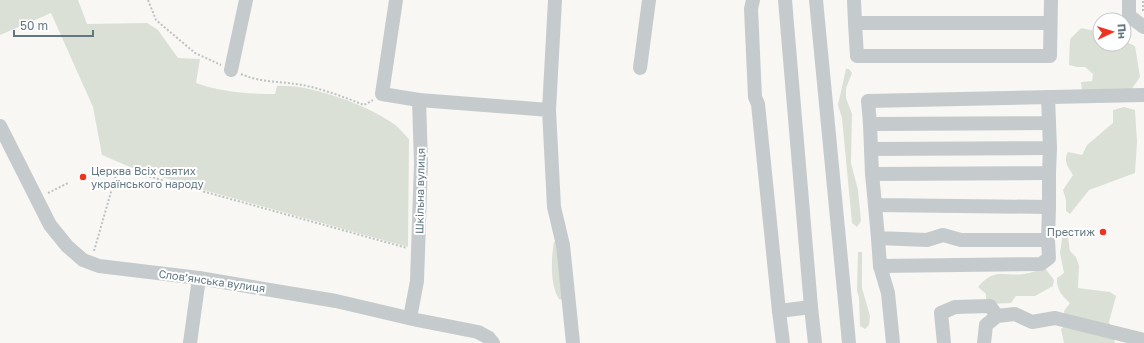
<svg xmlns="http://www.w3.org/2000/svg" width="1144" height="343" font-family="'Golos Text',sans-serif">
	<rect width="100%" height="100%" fill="#f8f7f4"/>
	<g fill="#dae0d5">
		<path d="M0 0H78L87 24 147 23 158 30 178 58 200 59 196 83C222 92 248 94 275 94L277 86C310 84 364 104 391 122 398 126 403 133 409 139L408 247 200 189 130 167 102 155 93 107 51 13 0 35Z"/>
		<path d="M1081 28 1100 32V44H1124V41L1135 46 1140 77 1131 90H1082L1081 82 1092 81 1093 74 1085 67H1077L1069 65 1070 39Z"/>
		<path d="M846 69H849L852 73 846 88V98L852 114 851 163 858 190 861 221 857 227 852 223 842 118 838 105Z"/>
		<path d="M1124 107 1135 110 1137 142 1135 173 1089 190 1070 214 1066 211V200L1063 190 1073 175C1068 167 1063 161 1068 152L1082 155 1087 145 1113 123V110Z"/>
		<path d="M1063 232 1068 237 1070 251 1076 257 1079 266 1078 288 1110 292 1116 296 1109 322 1115 343H1064L1061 329 1066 325 1064 311 1070 303C1062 296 1056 289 1057 278L1064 273 1060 253Z"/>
		<path d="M557 241 565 301 559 299C550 285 551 258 554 242Z"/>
		<path d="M858 252H862V288L870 316 869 325 865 329 860 326 859 297 857 291Z"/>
		<path d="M1045 268 1054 280 1053 286 1035 296H1016L1011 303 989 304 986 300V294L978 287C995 267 1003 277 1024 274 1031 273 1038 270 1045 268Z"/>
	</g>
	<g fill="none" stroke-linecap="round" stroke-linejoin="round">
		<g stroke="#bec2c3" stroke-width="2" stroke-dasharray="2 2" stroke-linecap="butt">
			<path d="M148 0 156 20 195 53 221 65"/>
			<path d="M1143 11V0"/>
			<path d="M241 74C261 83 281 81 302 85 323 89 344 97 364 105L373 100"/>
			<path d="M48 193 68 183"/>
			<path d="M94 251 115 178 119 170H126L407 248"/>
		</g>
		<g stroke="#c5cacc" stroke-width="14">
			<path d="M396 0 382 94 419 100 421 163 417 281 410 318"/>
			<path d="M753 0 751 9 755 97 758 104 779 311"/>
			<path d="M785 0 811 307"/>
			<path d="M816 0 849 343"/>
			<path d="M854 0 855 23H1050"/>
			<path d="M1129 0V16L1144 27"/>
			<path d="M855 23 857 56H1050L1051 0"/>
			<path d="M640 68 649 0"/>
			<path d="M231 70 246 0"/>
			<path d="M1048 97 1049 123 870 124 868 101 1144 95"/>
			<path d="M419 100 549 110 554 207 563 245 573 343"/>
			<path d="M549 110 555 0"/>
			<path d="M870 124 871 149 1050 148 1049 123"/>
			<path d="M0 126 50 225 67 246 83 260 99 266 199 278 336 301 417 320 478 332 489 338 493 343"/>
			<path d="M871 149 872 174 1049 173 1050 148"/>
			<path d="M872 174 875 205 1049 207V173"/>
			<path d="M875 205 878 238 927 240 943 235 961 240H1048L1049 207"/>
			<path d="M878 238 880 266 1041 264 1049 258 1048 240"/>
			<path d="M880 266 888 293 893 343"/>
			<path d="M190 343 199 278"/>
			<path d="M783 343 779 311 811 307 815 343"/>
			<path d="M944 343 941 313 955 307 990 306 997 316"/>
			<path d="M984 343 986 325 997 316 1015 314 1032 322 1055 318 1144 340"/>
		</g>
	</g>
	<g fill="#ee331e" stroke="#fff" stroke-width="1.5">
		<circle cx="83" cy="177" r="4"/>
		<circle cx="1103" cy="232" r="4"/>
	</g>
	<g text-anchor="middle" stroke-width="4" stroke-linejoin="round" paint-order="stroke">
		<g font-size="11" fill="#617781" stroke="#fff" text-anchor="start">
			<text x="91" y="175">Церква Всіх святих<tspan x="91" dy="13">українського народу</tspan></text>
			<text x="1095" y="236" text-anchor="end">Престиж</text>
		</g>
		<g font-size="11" fill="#617781" stroke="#fff">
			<text transform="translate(420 191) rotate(-89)" y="4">Шкільна вулиця</text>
			<text transform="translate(212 281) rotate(8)" y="4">Словʼянська вулиця</text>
		</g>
	</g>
	<g transform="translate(1112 32) rotate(86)"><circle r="19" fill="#ffffff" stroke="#c0c9cd"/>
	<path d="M0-3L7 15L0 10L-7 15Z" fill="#ee331e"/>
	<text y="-6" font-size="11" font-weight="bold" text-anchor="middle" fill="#617781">Пн</text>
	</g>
	<path d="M14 30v6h79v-6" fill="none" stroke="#617781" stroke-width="2"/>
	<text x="20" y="30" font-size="12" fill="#617781" stroke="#ffffff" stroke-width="3" paint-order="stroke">50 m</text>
</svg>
